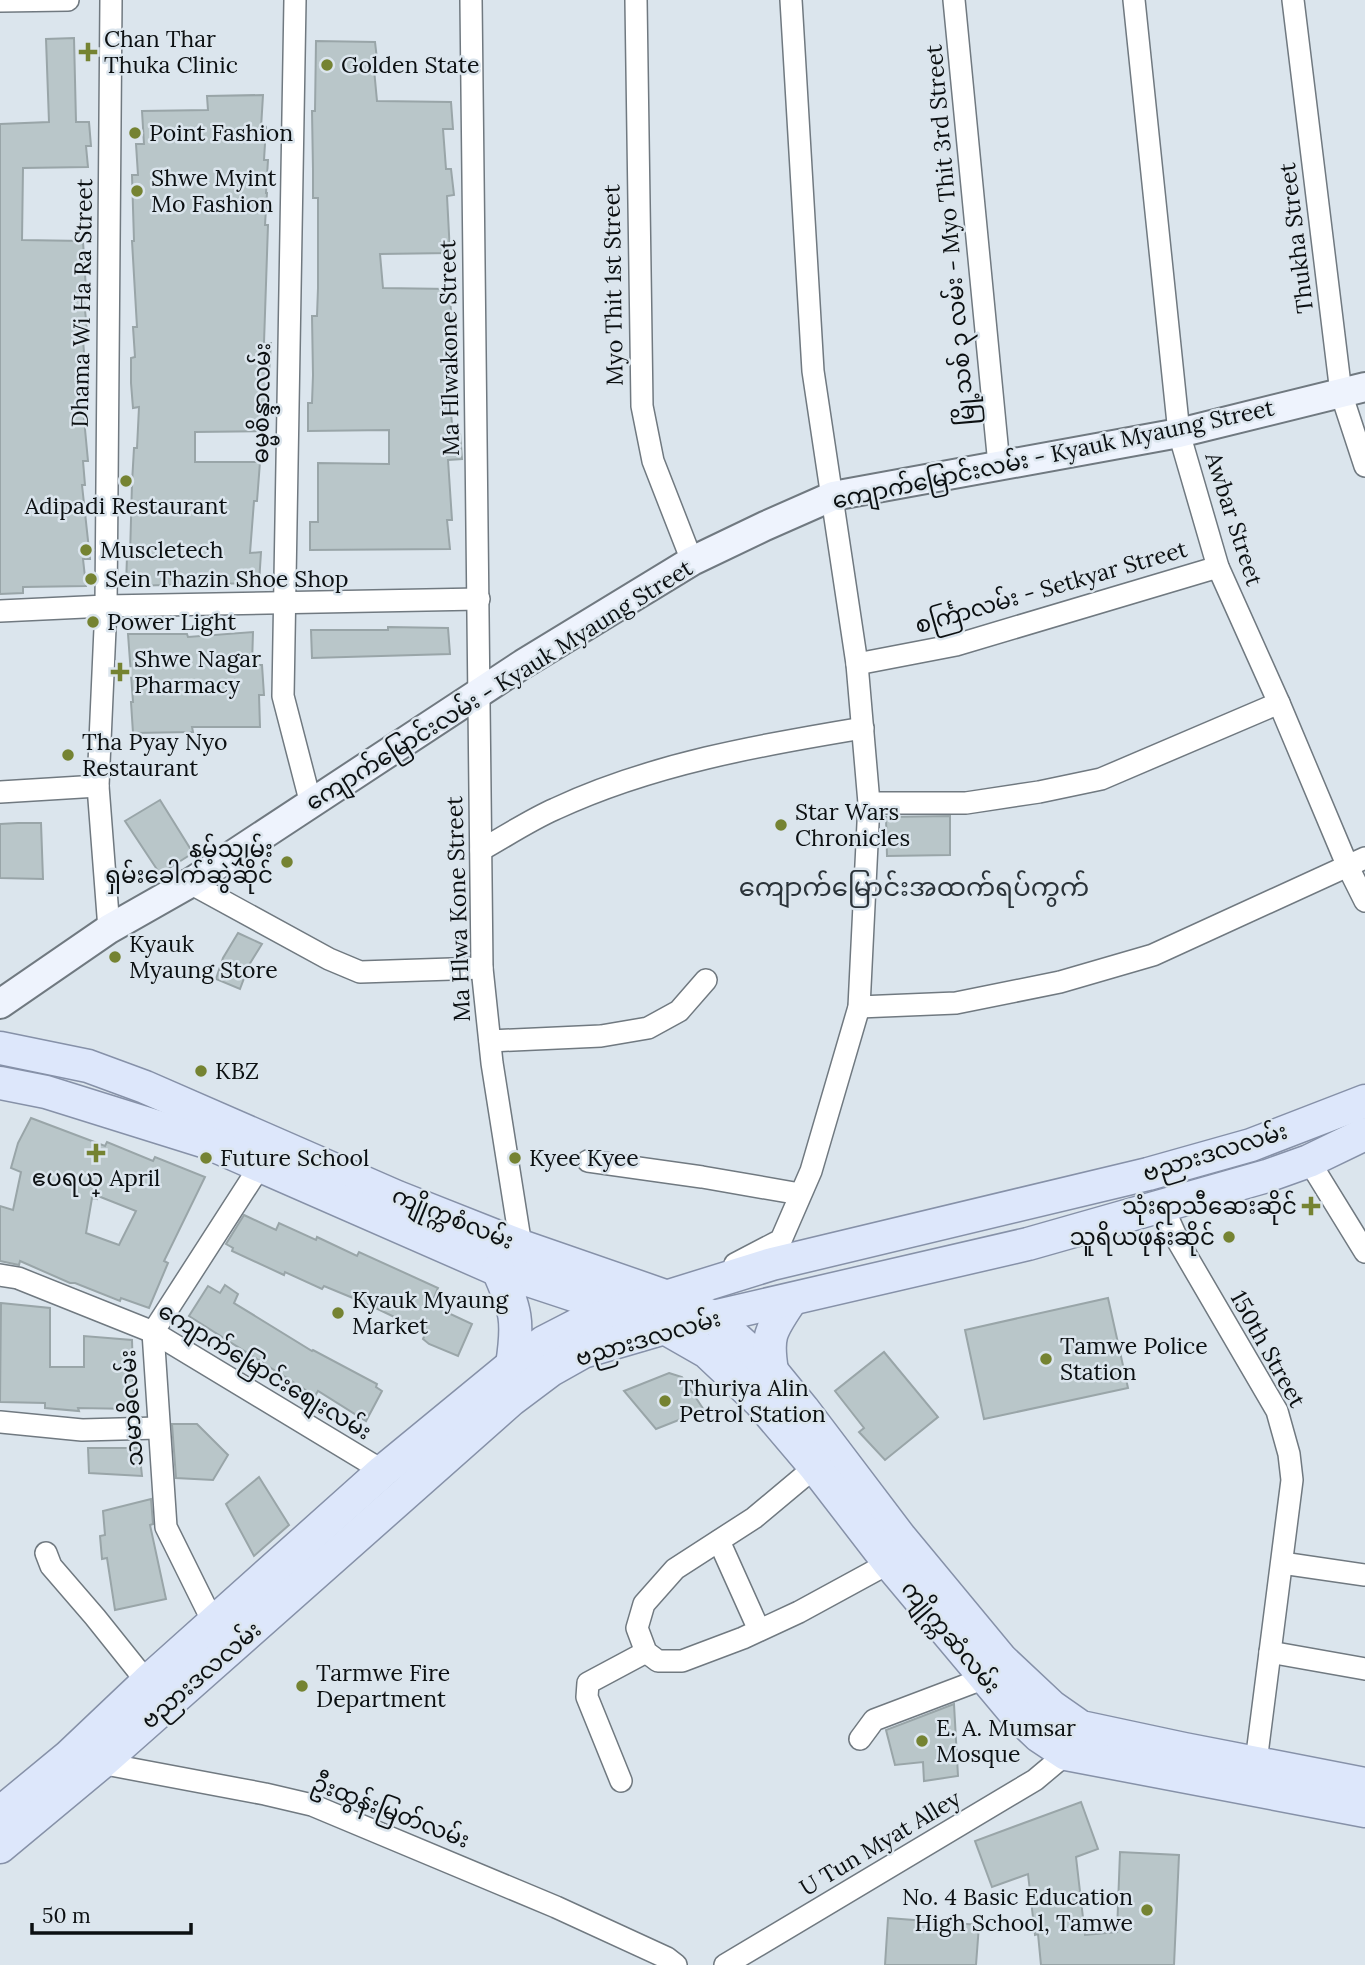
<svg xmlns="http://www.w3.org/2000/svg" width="1365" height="1965" font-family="Lora,'Noto Sans Myanmar',serif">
	<rect width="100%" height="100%" fill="#dbe5ed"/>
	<g fill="#b9c6c9" stroke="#99a5a8" stroke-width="2" fill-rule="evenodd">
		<path d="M74 38 76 122H89L91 146H86L88 167 23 168 22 240 83 241 86 290H83L88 340H83L87 389H85L87 408H83L88 461H83L85 485H82L90 559H83L86 586 23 587V593L0 594V124L49 122 46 39Z"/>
		<path d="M316 41 375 42 378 68 374 69 377 101 451 102 453 129H443L446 169H451L454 195 447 196 450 253 380 254 383 288 449 289 454 344 450 345 453 374H447L453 433H460L462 459 448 460 452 520H447L450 549 310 550V522H318V463L389 464V430L308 431V403H312L313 375 312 316H317L318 288V198H313V170L312 111H315Z"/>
		<path d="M263 95 261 128 266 127 264 160H268L266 193H267L265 225H268L264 343H271L265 431 195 432V462H260L257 501H254L250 553 261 552 259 583 126 586 127 556H130L132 483 134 448H137L139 407 133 408 131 383V358L135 357 133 327H137L132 241H134L132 175H138L136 144H144L142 111 208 110 207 96Z"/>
		<path d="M388 627 448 628 450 654 312 658 311 630H388Z"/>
		<path d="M253 632 252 665H262L264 695H259L260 727H192L193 732 133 733 131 702H133L128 634H187L188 637Z"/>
		<path d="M160 800 193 853 160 874 125 821Z"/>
		<path d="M950 816V855L887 856 886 817Z"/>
		<path d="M18 823H41L43 879 0 878V824Z"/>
		<path d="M238 933 262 944 249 965 240 989 216 979 223 958Z"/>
		<path d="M31 1118 105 1146 107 1142 153 1161 155 1157 205 1177 164 1261 168 1263 149 1308 121 1298 120 1301 75 1283H70L20 1261 19 1265 0 1261V1206L13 1210 21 1172 11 1168 18 1143ZM98 1196 136 1211 119 1245 86 1233 92 1198 97 1199Z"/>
		<path d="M244 1215 276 1230 279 1223 316 1240 317 1237 357 1256 359 1252 438 1288 431 1305 472 1324 458 1356 429 1344 423 1339 426 1332 365 1303 324 1286 322 1289 285 1272 284 1275 232 1251 233 1248 226 1244Z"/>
		<path d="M225 1285 238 1294 234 1303 312 1351 313 1350 377 1384 376 1387 382 1391 366 1421 318 1391 315 1396 189 1316 208 1286 220 1293Z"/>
		<path d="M1108 1298 1128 1388 984 1419 965 1330Z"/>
		<path d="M1 1303 50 1308V1367H84V1336L132 1340 134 1409 78 1408 79 1411 45 1408V1403L0 1402Z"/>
		<path d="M884 1352 938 1417 885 1460 859 1432 864 1428 835 1391Z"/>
		<path d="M669 1373 682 1377 704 1410 656 1429 624 1391Z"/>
		<path d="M172 1424H197L228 1455 213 1480 176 1478Z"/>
		<path d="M88 1448H139L142 1476 89 1473Z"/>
		<path d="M259 1477 289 1525 254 1556 226 1504Z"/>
		<path d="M151 1499 153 1524 150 1525 166 1599 115 1610 107 1558 102 1559 100 1536 105 1535 103 1511Z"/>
		<path d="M954 1704 958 1776 924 1781 923 1762 895 1765 886 1730Z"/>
		<path d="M1081 1802 1098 1849 1076 1857 1085 1935 1117 1932 1120 1852 1179 1855 1174 1965H1041L1038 1934 1035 1935 1028 1874 992 1887 975 1841Z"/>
		<path d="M888 1918 979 1925 976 1965H885Z"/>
	</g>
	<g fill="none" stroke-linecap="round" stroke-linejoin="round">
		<g stroke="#707980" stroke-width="24">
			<g id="street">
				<path d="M295 0 283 696 311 804"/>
				<path d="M471 0 482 968 492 1063 521 1246"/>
				<path d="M636 0 642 406 653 461 692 561"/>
				<path d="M954 0 999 465"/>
				<path d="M1134 0 1179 433 1218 567 1279 703 1348 867 1365 901"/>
				<path d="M1293 0 1341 393 1365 466"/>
				<path d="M0 1 68 0"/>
				<path d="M0 611 106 606 479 599"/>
				<path d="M857 664 956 645 1218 567"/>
				<path d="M0 792 98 786"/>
				<path d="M869 803H966L1039 792 1101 779 1279 703"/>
				<path d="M481 850C506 836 530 820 555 809 651 764 760 745 863 728"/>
				<path d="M190 883 329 959 360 972 482 968"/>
				<path d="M109 929 98 786 106 606 111 0"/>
				<path d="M859 1007 956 1003 1060 982 1153 955 1365 858"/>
				<path d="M490 1041 601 1036 648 1028 679 1011 706 980"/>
				<path d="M588 1161 702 1177 800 1194"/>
				<path d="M1309 1161 1365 1252"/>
				<path d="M1162 1205 1179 1243 1277 1411 1289 1454 1292 1480 1256 1762"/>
				<path d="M735 1264 781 1240 811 1171 859 1007 869 803 857 664 813 371 791 0"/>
				<path d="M0 1275 18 1278 153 1332 383 1471"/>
				<path d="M0 1422 82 1430 158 1428"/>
				<path d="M815 1467 754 1518 675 1569 644 1604 637 1628 646 1652 658 1661H682L743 1638 799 1612 889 1563"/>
				<path d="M719 1541 759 1630"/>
				<path d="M46 1553 51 1566 95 1617 147 1682"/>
				<path d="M1282 1563 1365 1575"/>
				<path d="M222 1632 214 1624 166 1527 153 1332 260 1166"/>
				<path d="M1270 1652 1365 1669"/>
				<path d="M860 1739 874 1720 985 1678"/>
				<path d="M95 1762 265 1794 312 1805 556 1907 667 1958 676 1965"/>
				<path d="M621 1781 587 1697 588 1683 646 1652"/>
				<path d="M725 1965 1035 1780 1066 1754 1071 1746"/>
			</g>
		</g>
		<g stroke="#707980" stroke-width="32">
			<path id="secondary" d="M0 1004 109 929 190 883 523 664 692 561 765 526 833 496 1179 433 1365 387"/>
		</g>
		<g stroke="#8691a8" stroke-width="35">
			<g id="primary">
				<path d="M0 1048 88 1066 145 1087 397 1197 521 1246 665 1296 713 1317 772 1371 803 1409 900 1537 1001 1659 1051 1706 1081 1727 1184 1749 1365 1784"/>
				<path d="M0 1083 46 1092 206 1142 498 1270 622 1311 665 1328 707 1352 759 1401 815 1467 889 1563 1014 1712 1039 1736 1066 1754 1365 1811"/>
				<path d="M498 1270C516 1311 519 1320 512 1365"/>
				<path d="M772 1371C766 1335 771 1330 791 1300"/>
				<path d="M0 1813 69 1756 147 1682 383 1471 512 1365 544 1342 579 1324 772 1264 1148 1174 1251 1145 1365 1101"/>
				<path d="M0 1847 101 1763 511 1400 551 1370 583 1352 665 1328 1028 1244 1267 1176 1309 1161 1365 1134"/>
			</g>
		</g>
		<use href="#street" stroke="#fff" stroke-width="21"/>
		<use href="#secondary" stroke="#eef3fd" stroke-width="28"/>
		<use href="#primary" stroke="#dde7fb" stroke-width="32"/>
	</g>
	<g fill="#758332" stroke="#dbe5ed" stroke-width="2.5">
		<path d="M84.5 41.5h7v7h7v7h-7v7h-7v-7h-7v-7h7z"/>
		<circle cx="327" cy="65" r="7"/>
		<circle cx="135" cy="133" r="7"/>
		<circle cx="137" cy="191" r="7"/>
		<circle cx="126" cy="481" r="7"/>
		<circle cx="86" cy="550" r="7"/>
		<circle cx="91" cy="579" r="7"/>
		<circle cx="93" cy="622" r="7"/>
		<path d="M116.5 661.5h7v7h7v7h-7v7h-7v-7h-7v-7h7z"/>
		<circle cx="68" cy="755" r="7"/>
		<circle cx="781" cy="825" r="7"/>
		<circle cx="287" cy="862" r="7"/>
		<circle cx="115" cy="957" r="7"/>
		<circle cx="201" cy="1071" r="7"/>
		<path d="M92.5 1142.5h7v7h7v7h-7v7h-7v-7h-7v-7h7z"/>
		<circle cx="206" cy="1158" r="7"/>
		<circle cx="515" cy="1158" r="7"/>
		<path d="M1307.5 1195.5h7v7h7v7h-7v7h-7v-7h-7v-7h7z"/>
		<circle cx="1229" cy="1237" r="7"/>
		<circle cx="338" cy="1313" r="7"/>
		<circle cx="1046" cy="1359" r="7"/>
		<circle cx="665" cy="1401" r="7"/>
		<circle cx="302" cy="1686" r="7"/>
		<circle cx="922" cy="1741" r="7"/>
		<circle cx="1147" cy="1910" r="7"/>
	</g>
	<g text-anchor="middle" stroke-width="5" stroke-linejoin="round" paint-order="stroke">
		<g font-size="23" fill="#0c1012" stroke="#dbe5ed" text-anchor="start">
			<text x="104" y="47">Chan Thar<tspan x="104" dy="26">Thuka Clinic</tspan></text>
			<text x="341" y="73">Golden State</text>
			<text x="149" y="141">Point Fashion</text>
			<text x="151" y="186">Shwe Myint<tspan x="151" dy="26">Mo Fashion</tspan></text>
			<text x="126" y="514" text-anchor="middle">Adipadi Restaurant</text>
			<text x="100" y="558">Muscletech</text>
			<text x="105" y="587">Sein Thazin Shoe Shop</text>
			<text x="107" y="630">Power Light</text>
			<text x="134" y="667">Shwe Nagar<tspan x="134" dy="26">Pharmacy</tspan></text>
			<text x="82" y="750">Tha Pyay Nyo<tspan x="82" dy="26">Restaurant</tspan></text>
			<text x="795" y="820">Star Wars<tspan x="795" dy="26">Chronicles</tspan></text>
			<text x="273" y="857" text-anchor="end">နမ့်သျှမ်း<tspan x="273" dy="26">ရှမ်းခေါက်ဆွဲဆိုင်</tspan></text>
			<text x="129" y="952">Kyauk<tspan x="129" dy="26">Myaung Store</tspan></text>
			<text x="215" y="1079">KBZ</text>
			<text x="220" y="1166">Future School</text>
			<text x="529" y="1166">Kyee Kyee</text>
			<text x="96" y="1186" text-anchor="middle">ဧပရယ္ April</text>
			<text x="1297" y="1214" text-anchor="end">သုံးရာသီဆေးဆိုင်</text>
			<text x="1215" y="1245" text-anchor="end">သူရိယဖုန်းဆိုင်</text>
			<text x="352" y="1308">Kyauk Myaung<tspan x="352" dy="26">Market</tspan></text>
			<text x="1060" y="1354">Tamwe Police<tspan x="1060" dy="26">Station</tspan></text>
			<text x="679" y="1396">Thuriya Alin<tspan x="679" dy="26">Petrol Station</tspan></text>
			<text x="316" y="1681">Tarmwe Fire<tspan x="316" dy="26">Department</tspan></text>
			<text x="936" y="1736">E. A. Mumsar<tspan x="936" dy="26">Mosque</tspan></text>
			<text x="1133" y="1905" text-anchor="end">No. 4 Basic Education<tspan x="1133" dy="26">High School, Tamwe</tspan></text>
		</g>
		<g font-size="23" fill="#0c1012" stroke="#dbe5ed">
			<text transform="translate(950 235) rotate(-95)" y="8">မြို့သစ် ၃ လမ်း - Myo Thit 3rd Street</text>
			<text transform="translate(1296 238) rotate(-97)" y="8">Thukha Street</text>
			<text transform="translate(613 285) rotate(-91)" y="8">Myo Thit 1st Street</text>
			<text transform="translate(82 303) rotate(-89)" y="8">Dhama Wi Ha Ra Street</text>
			<text transform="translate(449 348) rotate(-91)" y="8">Ma Hlwakone Street</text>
			<text transform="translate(261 403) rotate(-89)" y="8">ဓမ္မစိန္ဒာလမ်း</text>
			<text transform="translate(1053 454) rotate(-12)" y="8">ကျောက်မြောင်းလမ်း - Kyauk Myaung Street</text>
			<text transform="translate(1234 519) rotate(72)" y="8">Awbar Street</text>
			<text transform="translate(1051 587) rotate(-16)" y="8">စင်္ကြာလမ်း - Setkyar Street</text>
			<text transform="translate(499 685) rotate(-32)" y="8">ကျောက်မြောင်းလမ်း - Kyauk Myaung Street</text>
			<text transform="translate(458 909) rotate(-92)" y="8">Ma Hlwa Kone Street</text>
			<text transform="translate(1215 1152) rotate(-17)" y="8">ဗညားဒလလမ်း</text>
			<text transform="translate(453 1218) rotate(22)" y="8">ကျိုက္ကစံလမ်း</text>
			<text transform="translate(648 1338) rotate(-16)" y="8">ဗညားဒလလမ်း</text>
			<text transform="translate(1268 1349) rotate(61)" y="8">150th Street</text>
			<text transform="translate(265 1371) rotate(31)" y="8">ကျောက်မြောင်းစျေးလမ်း</text>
			<text transform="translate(131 1408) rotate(-94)" y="8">သမာဓိလမ်း</text>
			<text transform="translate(951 1637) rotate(50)" y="8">ကျိုက္ကဆံလမ်း</text>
			<text transform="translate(201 1675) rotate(-41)" y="8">ဗညားဒလလမ်း</text>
			<text transform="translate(391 1811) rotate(21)" y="8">ဦးထွန်းမြတ်လမ်း</text>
			<text transform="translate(880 1843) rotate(-31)" y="8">U Tun Myat Alley</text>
		</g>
		<g font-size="26" fill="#2b3339" stroke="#dbe5ed">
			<text x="914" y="896">ကျောက်မြောင်းအထက်ရပ်ကွက်</text>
		</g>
	</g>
	<path d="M32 1923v10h159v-10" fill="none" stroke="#0c1012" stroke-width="3.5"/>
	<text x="42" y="1923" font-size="21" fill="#0c1012" stroke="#dbe5ed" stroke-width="5" paint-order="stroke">50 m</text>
</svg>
